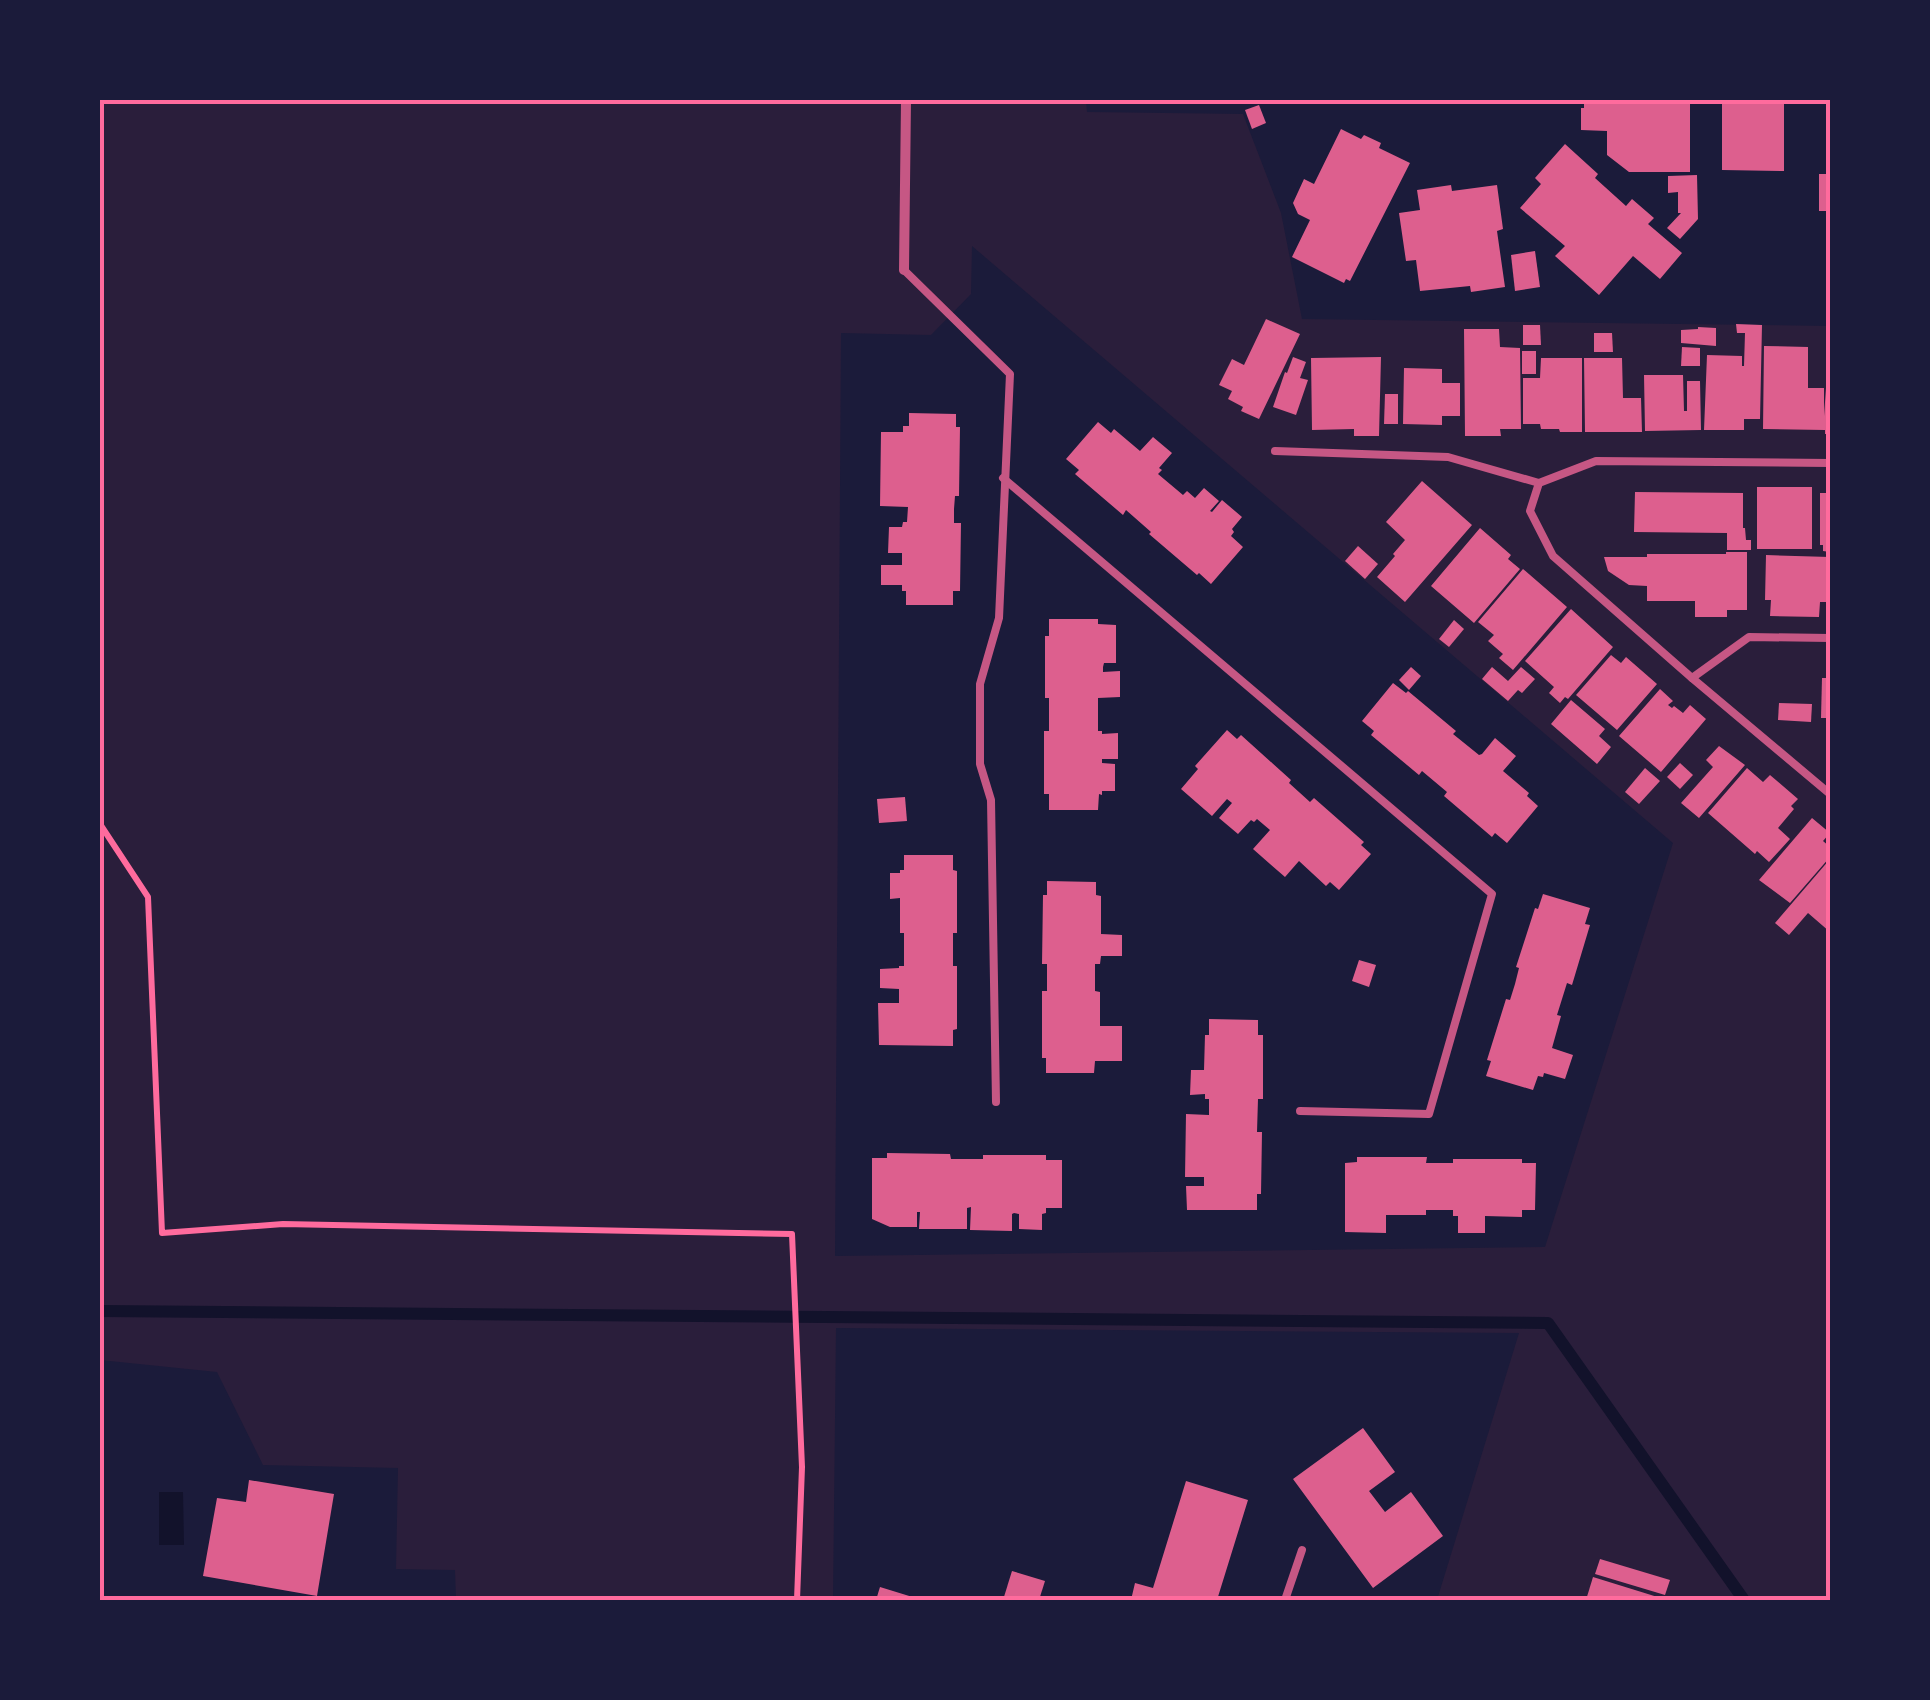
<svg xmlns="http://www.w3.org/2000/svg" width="1930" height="1700" font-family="'Titillium Web',sans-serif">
	<rect width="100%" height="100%" fill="#1b1b3a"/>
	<path fill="#2a1e3b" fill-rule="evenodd" d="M100 100H1086L1087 112 1243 114 1281 213 1302 319 1830 326V1600H1437L1519 1333 836 1328 833 1600H456L455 1570 396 1569 398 1468 263 1465 217 1372 100 1360ZM972 246 1673 843 1545 1247 835 1256 841 333 931 335 971 294Z"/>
	<path fill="#12122b" d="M159 1492H183L184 1545H159Z"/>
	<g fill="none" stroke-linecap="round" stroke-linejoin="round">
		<path stroke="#12122b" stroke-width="12" d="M100 1311 1548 1323 1744 1600"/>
	</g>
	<g fill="#dd5f8e">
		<path d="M1584 100H1690V172H1629L1607 155V131L1581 130V108H1584Z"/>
		<path d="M1784 100V171L1722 170V101Z"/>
		<path d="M1259 105 1266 123 1252 129 1245 110Z"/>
		<path d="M1341 129 1361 139 1364 135 1381 143 1379 148 1410 163 1350 281 1346 279 1344 283 1292 257 1310 220 1298 214 1293 203 1304 179 1314 184Z"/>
		<path d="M1565 144 1598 174 1595 178 1626 206 1632 199 1654 218 1648 224 1682 253 1660 279 1633 256 1599 295 1555 256 1565 246 1520 208 1541 184 1535 178Z"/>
		<rect x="1819" y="174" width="11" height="37"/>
		<path d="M1697 175 1698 219 1680 239 1667 228 1681 213H1678V192L1668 193V176Z"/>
		<path d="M1451 185 1452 191 1497 185 1503 229 1497 231 1505 287 1471 292 1470 286 1420 291 1416 260 1406 261 1399 213 1420 210 1417 190Z"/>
		<path d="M1535 251 1540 287 1515 291 1511 255Z"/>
		<path d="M1266 319 1300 334 1259 419 1241 411 1243 407 1228 399 1232 391 1219 385 1232 359 1244 365Z"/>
		<path d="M1736 324 1762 325 1760 419H1744V430H1704L1707 355 1742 356V366H1744L1745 333H1737Z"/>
		<path d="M1523 325H1540L1541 345H1523Z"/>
		<path d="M1698 327 1716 328V346L1681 343V330L1698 329Z"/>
		<path d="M1464 329H1499L1500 347 1520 348 1521 429H1500L1501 436H1465Z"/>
		<path d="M1594 333H1612L1613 352H1594Z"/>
		<path d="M1764 346 1808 347V388H1824V416L1827 374H1830V434H1825V430L1763 429Z"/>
		<path d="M1682 347 1700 348V366H1681Z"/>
		<rect x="1522" y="351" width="14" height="23"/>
		<path d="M1293 357 1306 362 1300 378 1308 380 1296 415 1273 407 1285 372 1287 373Z"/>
		<path d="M1381 357 1379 436H1354V429L1312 430 1311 358Z"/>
		<path d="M1541 358H1582V432H1560L1559 429H1541L1540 424H1523V378H1540Z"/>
		<path d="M1584 358H1622L1623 398H1641L1642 432H1585Z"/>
		<path d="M1404 368 1442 369V383H1460V416H1442V425L1403 424Z"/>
		<path d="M1644 375H1683L1684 411H1687V381H1700L1701 430 1645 431Z"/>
		<path d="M1385 394H1398V424H1384Z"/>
		<path d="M909 413 956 414V427H960L959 496H955L954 509V523H961L960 591H953V605H906V591H902V585H881V565H902V553H888L889 527H902L903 522H907L908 507 880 506 881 432H903V426H909Z"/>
		<path d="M1098 422 1111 433 1114 429 1140 451 1153 437 1172 453 1159 468 1162 470 1158 474 1183 495 1187 491 1195 498 1204 488 1219 501 1210 511 1212 512 1222 500 1242 517 1232 529 1234 532 1231 536 1243 547 1211 584 1199 573 1197 575 1149 534 1151 532 1126 510 1123 515 1075 474 1079 470 1066 459Z"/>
		<path d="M1422 481 1472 525 1405 602 1377 577 1395 556 1393 554 1405 540 1386 522Z"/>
		<rect x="1757" y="487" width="55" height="62"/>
		<path d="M1635 492 1743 493V528H1745L1746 540H1751V550H1727V533L1634 532Z"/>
		<path d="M1820 493H1830V552L1823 551V545H1820Z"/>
		<path d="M1480 528 1511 555 1508 559 1520 569 1474 623 1431 586Z"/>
		<path d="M1358 546 1378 564 1365 579 1345 561Z"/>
		<path d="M1726 552H1747V610H1727V617H1695V601H1647V586L1629 585 1608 571 1604 557H1647V554H1726Z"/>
		<path d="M1766 555 1830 557V602H1820L1819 617 1770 616 1771 600H1765Z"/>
		<path d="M1523 569 1567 607 1513 670 1499 658 1503 654 1488 641 1494 635 1478 622Z"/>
		<path d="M1571 609 1613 647 1568 699 1565 697 1560 703 1549 693 1554 687 1525 661Z"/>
		<path d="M1049 619H1098V624L1116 625V663H1104L1103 667V672L1120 671V697L1098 698V731H1102V734L1118 733V759H1102V763L1115 764V791H1102V795L1099 794 1098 810H1049V794H1044V731H1049V698H1045V636H1049Z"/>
		<path d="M1454 620 1464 629 1449 647 1439 639Z"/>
		<path d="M1611 655 1621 663 1626 657 1657 684 1617 730 1576 695Z"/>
		<path d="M1411 667 1421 676 1409 690 1399 680Z"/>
		<path d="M1492 667 1508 681 1521 667 1535 679 1522 693 1518 690 1508 701 1482 679Z"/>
		<path d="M1822 678H1830V718H1821Z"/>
		<path d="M1393 683 1406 693 1408 691 1456 731 1453 734 1479 755 1482 754 1495 738 1516 756 1503 771 1529 793 1527 796 1538 806 1507 843 1495 833 1492 837 1444 796 1447 792 1422 771 1419 775 1371 735 1374 731 1362 721Z"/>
		<path d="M1660 689 1673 701 1668 705 1672 708 1674 706 1683 713 1690 705 1706 719 1661 772 1619 736Z"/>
		<path d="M1571 700 1605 729 1599 736 1611 747 1597 764 1551 724Z"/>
		<path d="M1779 703 1812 704 1811 722 1778 720Z"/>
		<path d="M1227 730 1237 739 1241 735 1291 780 1289 783 1310 802 1314 798 1364 842 1361 845 1371 854 1339 890 1330 882 1326 886 1299 861 1285 877 1253 849 1270 830 1257 819 1254 822 1251 820 1238 834 1219 818 1232 803 1227 799 1212 816 1181 789 1198 769 1195 766Z"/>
		<path d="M1719 746 1745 765 1699 818 1681 803 1713 767 1706 760Z"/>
		<path d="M1680 763 1693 775 1680 789 1667 777Z"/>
		<path d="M1645 768 1660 781 1639 804 1625 792Z"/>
		<path d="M1747 768 1763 782 1770 775 1798 799 1791 806 1794 809 1778 828 1790 839 1769 862 1757 851 1755 854 1708 813Z"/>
		<path d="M905 797 907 821 879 823 877 799Z"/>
		<path d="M1812 818 1830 833 1823 841 1830 847V857L1790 903 1759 880Z"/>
		<path d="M904 855H953V870L957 871V933H953V966H957V1029L953 1030V1046L879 1045 878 1003H899V989L880 988V969L899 968V966H904V933H900V898L890 899V873H900V870H904Z"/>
		<path d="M1830 859V932L1808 913 1789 935 1775 923Z"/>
		<path d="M1047 881 1096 882V895L1101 896V934L1122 935V956H1101L1100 964H1095V991L1100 992V1026H1122V1061H1095L1094 1073H1046V1058H1042V991H1047V964H1042L1043 895H1047Z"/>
		<path d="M1543 894 1590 908 1585 924 1590 925 1572 985 1567 983 1557 1015 1561 1016 1552 1048 1573 1055 1565 1079 1544 1073 1543 1077 1538 1076 1533 1090 1486 1076 1491 1061 1487 1060 1506 999 1510 1000 1515 984 1519 968 1516 967 1535 908 1538 909Z"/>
		<path d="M1359 960 1376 965 1369 987 1352 981Z"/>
		<path d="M1209 1019 1258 1020V1035H1263V1099H1258L1257 1132H1262L1261 1194H1257V1210H1187L1186 1186H1204V1177H1185L1186 1114 1209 1115V1099H1205V1094L1190 1095 1191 1070H1204L1205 1035H1209Z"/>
		<path d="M887 1153 950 1154 951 1159H983V1155H1046V1160H1062V1208H1046V1213L1042 1214V1230L1019 1229V1214L1014 1213 1012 1214V1231L970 1230 971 1207 967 1208V1229H919L920 1212H917V1227H890L872 1219V1158H887Z"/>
		<path d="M1357 1157H1427L1426 1163H1453V1159H1522V1163H1536L1535 1210H1522V1217L1485 1216V1233H1458V1216H1453V1210H1426V1215H1386V1233L1345 1232V1163L1357 1162Z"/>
		<path d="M1363 1428 1395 1472 1369 1491 1385 1512 1411 1492 1443 1536 1373 1588 1293 1479Z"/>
		<path d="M249 1480 334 1494 317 1596 203 1576 217 1498 246 1502Z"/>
		<path d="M1186 1481 1248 1500 1217 1600H1131L1135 1583 1153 1588Z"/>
		<path d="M1600 1559 1670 1580 1665 1595 1595 1574Z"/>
		<path d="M1012 1571 1045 1581 1039 1600H1003Z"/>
		<path d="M1593 1577 1664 1599V1600H1586Z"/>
		<path d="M880 1587 919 1599 918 1600H876Z"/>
	</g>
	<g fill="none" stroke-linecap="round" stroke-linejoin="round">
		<path stroke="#ff6b9d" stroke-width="6" d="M100 824 148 897 162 1233 283 1224 792 1234 802 1467 797 1600"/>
		<g stroke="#c65784" stroke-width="8">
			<path d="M904 270 1010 374 999 618 980 684V764L991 800 996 1102"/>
			<path d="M1275 451 1448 457 1539 483"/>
			<path d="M1830 463 1596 461 1539 483 1530 511 1553 556 1692 678 1830 794"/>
			<path d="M1003 478 1492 894 1429 1114 1300 1111"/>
			<path d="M1692 678 1749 637 1830 638"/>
			<path d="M1285 1600 1302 1550"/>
		</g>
		<path stroke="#c65784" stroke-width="10" d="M904 270 906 100"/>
	</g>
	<rect width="1930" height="1700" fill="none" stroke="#1b1b3a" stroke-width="205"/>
	<rect x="102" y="102" width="1726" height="1496" fill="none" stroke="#ff6b9d" stroke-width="4"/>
</svg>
